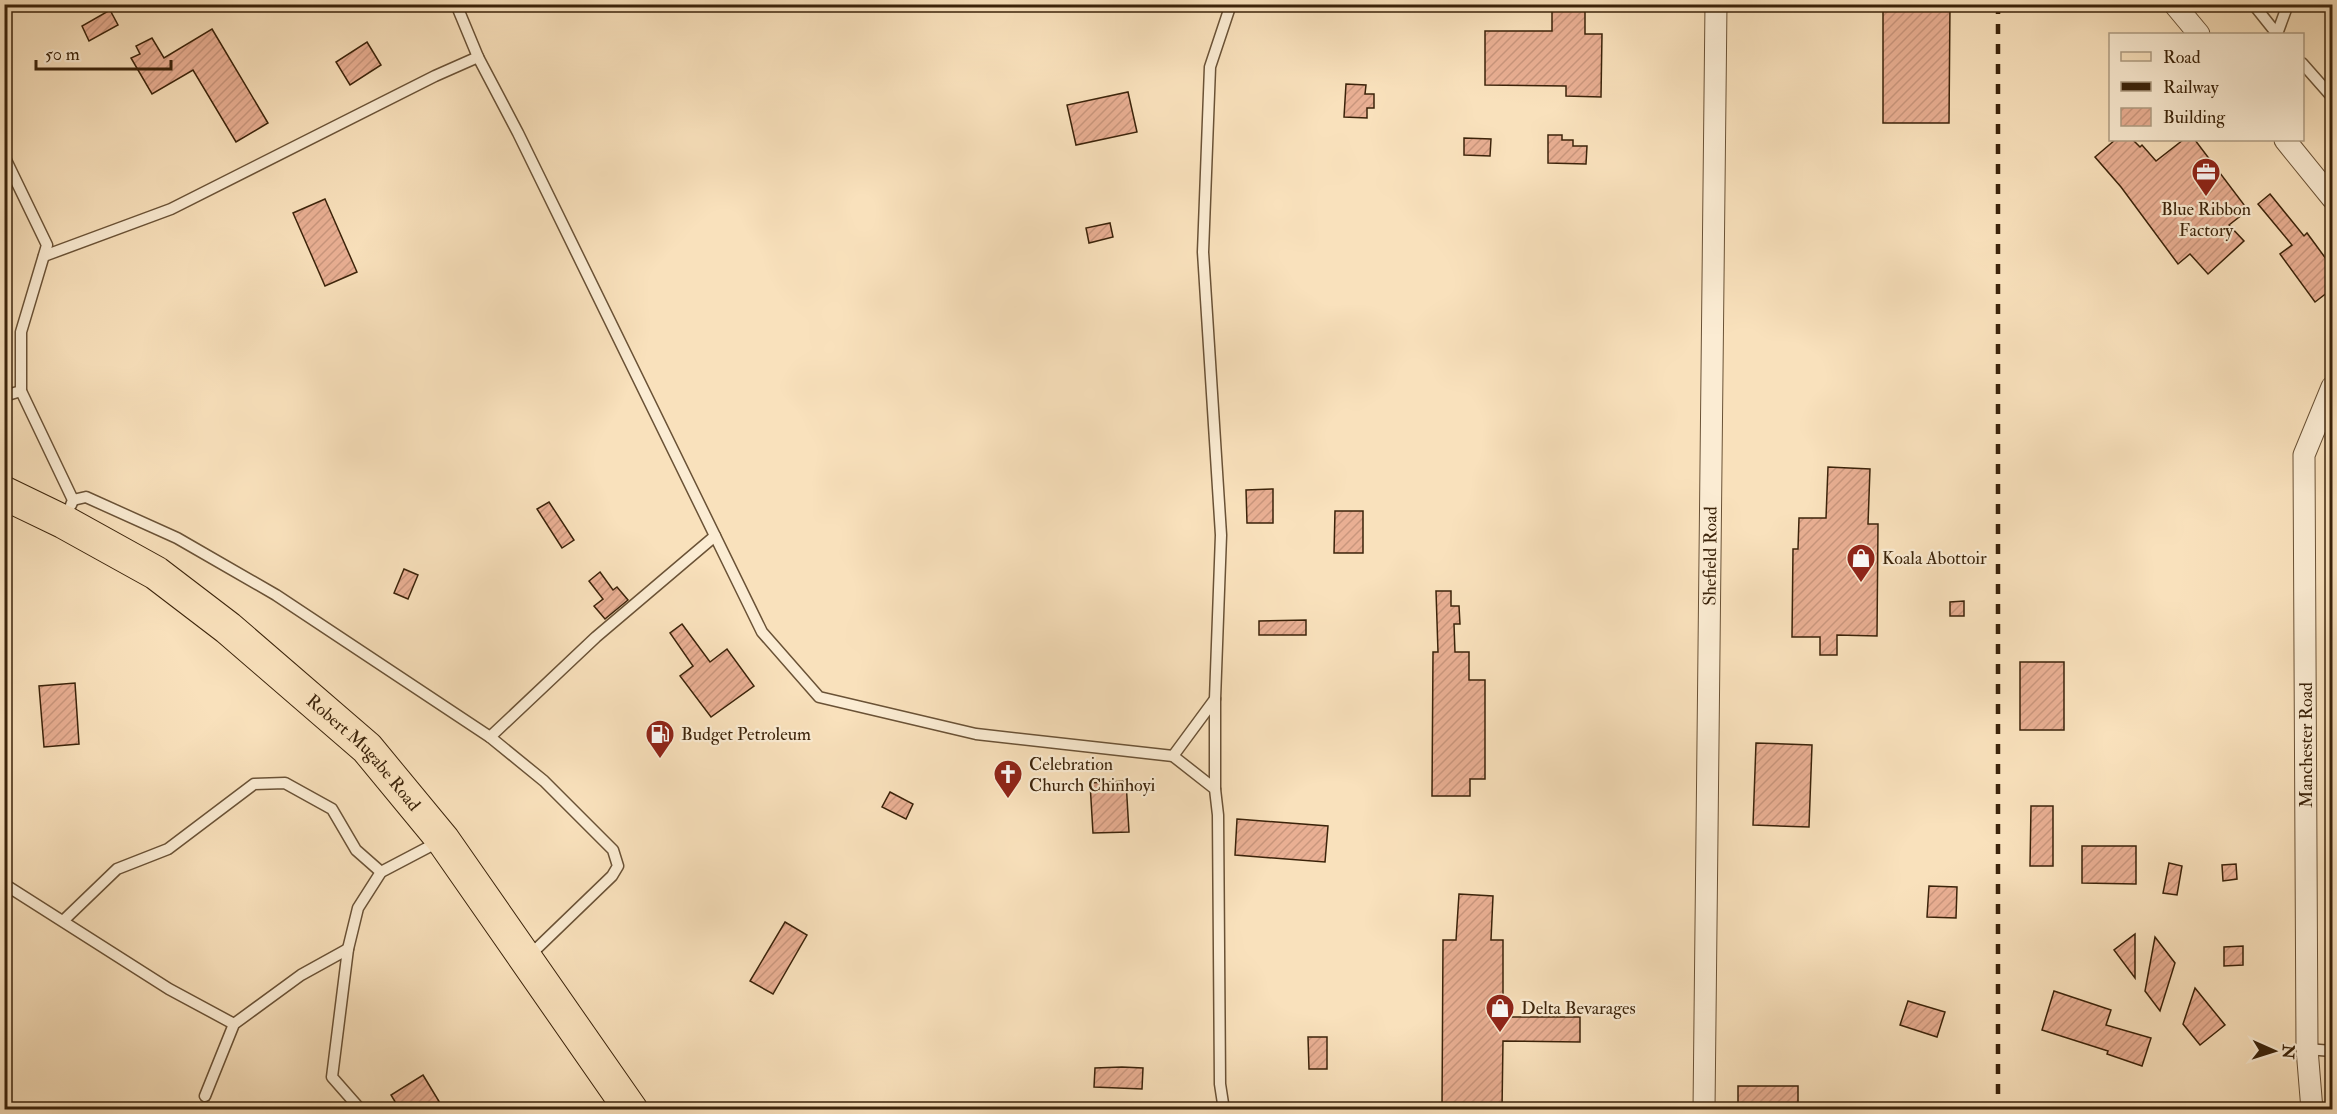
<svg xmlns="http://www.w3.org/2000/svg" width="2337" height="1114" font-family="'IM FELL Double Pica',serif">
	<defs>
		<pattern id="building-hatch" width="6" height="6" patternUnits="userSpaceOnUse" patternTransform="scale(1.5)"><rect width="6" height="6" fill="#e9af93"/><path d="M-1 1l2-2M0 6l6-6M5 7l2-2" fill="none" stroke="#c9967d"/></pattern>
	</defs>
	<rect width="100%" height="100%" fill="#f9e1bc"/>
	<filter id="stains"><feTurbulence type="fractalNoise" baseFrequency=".00333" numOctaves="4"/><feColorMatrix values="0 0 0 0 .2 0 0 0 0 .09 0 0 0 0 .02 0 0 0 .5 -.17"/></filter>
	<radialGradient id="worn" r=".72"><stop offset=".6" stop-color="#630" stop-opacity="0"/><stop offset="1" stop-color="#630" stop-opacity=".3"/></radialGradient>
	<g fill="url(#building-hatch)" stroke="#3b230a" stroke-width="1.5">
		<path d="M1552 4H1585V34H1602L1601 97 1566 96V86L1485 85V31H1552Z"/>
		<path d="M1883 4H1950L1949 123H1883Z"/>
		<path d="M110 10 118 25 89 41 82 26Z"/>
		<path d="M212 29 268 123 236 142 193 70 152 94 131 58 140 54 136 46 152 38 164 58Z"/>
		<path d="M367 42 381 65 350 85 336 62Z"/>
		<path d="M1346 84 1366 85 1365 94H1374V108H1367V118L1344 117Z"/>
		<path d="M1128 92 1137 132 1076 145 1067 105Z"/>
		<path d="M1548 135H1562V140H1573V146H1587L1586 164 1548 163Z"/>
		<path d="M1464 138 1491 139 1490 156 1464 155Z"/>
		<path d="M2115 140H2133L2140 147 2142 145 2156 161 2183 140H2195L2248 210 2229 225 2244 241 2208 274 2190 254 2178 264 2121 187 2095 157Z"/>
		<path d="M2270 194 2304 236 2307 233 2332 267V289L2315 302 2280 254 2292 245 2258 204Z"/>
		<path d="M325 199 357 272 325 286 293 213Z"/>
		<path d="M1110 223 1113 237 1089 243 1086 228Z"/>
		<path d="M1828 467 1870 469 1868 524H1878L1877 636 1837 635V655H1820V637H1792L1793 549H1798L1799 518H1826Z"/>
		<path d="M1273 489V523H1247L1246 490Z"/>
		<path d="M549 502 574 540 562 548 537 509Z"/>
		<path d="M1335 511H1363V553H1334Z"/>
		<path d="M404 569 418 575 408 599 394 593Z"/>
		<path d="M600 572 613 590 617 587 628 600 605 619 594 606 603 599 589 581Z"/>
		<path d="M1436 591H1451V606H1459L1460 624H1454L1455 652H1469V680H1485V779H1470V796H1432L1433 652H1438Z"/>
		<path d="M1964 601V616H1950V602Z"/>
		<path d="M1306 620V635H1259V621Z"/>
		<path d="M682 624 710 662 727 649 754 686 711 717 680 676 693 666 670 633Z"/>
		<rect x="2020" y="662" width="44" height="68"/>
		<path d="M75 683 79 744 44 747 39 686Z"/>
		<path d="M1756 743 1812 745 1809 827 1753 825Z"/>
		<path d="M1126 781 1129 832 1093 833 1090 783Z"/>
		<path d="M890 792 913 804 906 819 882 807Z"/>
		<path d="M2031 806H2053V866H2030Z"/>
		<path d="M1237 819 1328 826 1325 862 1235 855Z"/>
		<path d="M2082 846H2136V884L2082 883Z"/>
		<path d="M2169 863 2182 866 2177 895 2163 893Z"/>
		<path d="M2236 864 2237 879 2223 881 2222 865Z"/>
		<path d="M1929 886 1957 887 1956 918 1927 917Z"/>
		<path d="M1459 894 1493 896 1491 940H1503V1017H1580V1042L1503 1041 1502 1110H1442L1443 940H1456Z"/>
		<path d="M785 922 807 935 773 994 750 981Z"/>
		<path d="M2135 934V978L2114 950Z"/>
		<path d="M2155 937 2175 963 2160 1011 2145 991Z"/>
		<path d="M2243 946V965L2224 966V947Z"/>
		<path d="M2195 988 2225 1025 2200 1045 2183 1024Z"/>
		<path d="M2054 991 2111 1010 2106 1025 2151 1038 2142 1066 2107 1054 2108 1051 2042 1030Z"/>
		<path d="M1908 1001 1945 1012 1937 1037 1900 1025Z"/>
		<path d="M1308 1037H1327V1069H1309Z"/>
		<path d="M1122 1067 1143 1068 1142 1089 1094 1087 1095 1068Z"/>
		<path d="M423 1075 440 1103 429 1110H400L391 1095Z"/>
		<rect x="1738" y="1086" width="60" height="24"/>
	</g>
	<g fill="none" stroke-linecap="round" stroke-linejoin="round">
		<g stroke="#6a5236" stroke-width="13">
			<g id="service">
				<path d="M456 4 478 57 518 133 762 632 819 697 976 734 1173 756 1215 699 1221 535 1203 252 1210 67 1231 4"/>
				<path d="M2253 4 2277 34"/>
				<path d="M2277 34 2288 4"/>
				<path d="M2302 63 2332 97"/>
				<path d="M4 156 47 245 21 332V391L73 500 71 505"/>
				<path d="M44 256 171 209 435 76 478 57"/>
				<path d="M4 396 21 391"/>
				<path d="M73 500 86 497 177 538 276 595 490 737 544 781 613 850 618 866 612 876 529 956"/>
				<path d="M1215 699V789"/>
				<path d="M490 737 596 637 715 536"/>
				<path d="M1173 756 1215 789 1218 815 1220 1084 1224 1110"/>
				<path d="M4 884 169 989 234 1024"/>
				<path d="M64 920 117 869 168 849 254 784 285 783 332 809 356 850 381 872"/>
				<path d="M2307 1049 2332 1051"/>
				<path d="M205 1096 234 1024 301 975 348 949"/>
				<path d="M361 1110 332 1077 348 949 358 908 381 872 440 841"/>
			</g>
		</g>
		<g stroke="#6a5236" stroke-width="23">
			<g id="minor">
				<path d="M2174 4 2199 34"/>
				<path d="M2285 140 2332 198"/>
				<path id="s1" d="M1704 1110 1716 4"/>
				<path d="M2312 1110 2307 1049 2304 455 2332 387"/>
			</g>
		</g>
		<g stroke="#3b230a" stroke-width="35">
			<g id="primary">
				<path id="s2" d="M4 493 64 522 156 573 228 628 367 748 443 840 631 1110"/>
			</g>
		</g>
		<use href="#service" stroke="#fbecd3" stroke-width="10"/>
		<use href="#minor" stroke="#fbecd3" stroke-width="21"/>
		<use href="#primary" stroke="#f9e1bc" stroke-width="33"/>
		<path stroke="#3b230a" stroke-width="4.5" stroke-dasharray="10 10" stroke-linecap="butt" d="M1998 4V1110"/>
	</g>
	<defs>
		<g id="office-pin" transform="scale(1.5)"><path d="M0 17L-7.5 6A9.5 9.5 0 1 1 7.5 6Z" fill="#8f2418" stroke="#fbecd3"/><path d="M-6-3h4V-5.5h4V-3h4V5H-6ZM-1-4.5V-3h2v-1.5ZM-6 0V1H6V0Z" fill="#fff"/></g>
		<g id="shop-pin" transform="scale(1.5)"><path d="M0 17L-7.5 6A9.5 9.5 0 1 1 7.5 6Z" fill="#8f2418" stroke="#fbecd3"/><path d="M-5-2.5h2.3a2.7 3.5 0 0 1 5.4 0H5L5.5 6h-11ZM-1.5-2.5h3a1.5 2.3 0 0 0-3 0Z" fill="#fff"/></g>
		<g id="fuel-pin" transform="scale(1.5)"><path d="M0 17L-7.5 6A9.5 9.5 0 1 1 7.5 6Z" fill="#8f2418" stroke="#fbecd3"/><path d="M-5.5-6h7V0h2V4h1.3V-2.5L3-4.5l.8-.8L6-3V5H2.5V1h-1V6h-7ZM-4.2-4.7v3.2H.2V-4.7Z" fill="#fff"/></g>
		<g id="church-pin" transform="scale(1.5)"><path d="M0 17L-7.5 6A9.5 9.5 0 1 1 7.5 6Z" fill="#8f2418" stroke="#fbecd3"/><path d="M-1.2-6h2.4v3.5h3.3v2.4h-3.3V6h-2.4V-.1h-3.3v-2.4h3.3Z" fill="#fff"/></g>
	</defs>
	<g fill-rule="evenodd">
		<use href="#office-pin" x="2206" y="172"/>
		<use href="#shop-pin" x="1861" y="558"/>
		<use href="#fuel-pin" x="660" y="734"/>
		<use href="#church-pin" x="1008" y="774"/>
		<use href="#shop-pin" x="1500" y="1008"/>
	</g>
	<g text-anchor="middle" stroke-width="4.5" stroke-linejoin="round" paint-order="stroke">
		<g font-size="18" fill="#3b230a" stroke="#fbecd3" text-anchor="start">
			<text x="2206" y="215" text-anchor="middle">Blue Ribbon<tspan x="2206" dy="21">Factory</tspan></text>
			<text x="1882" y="564">Koala Abottoir</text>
			<text x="681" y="740">Budget Petroleum</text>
			<text x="1029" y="770">Celebration<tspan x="1029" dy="21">Church Chinhoyi</tspan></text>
			<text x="1521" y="1014">Delta Bevarages</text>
		</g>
		<g font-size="18" fill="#3b230a" stroke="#fbecd3">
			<text dy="6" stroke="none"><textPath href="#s1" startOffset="554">Shefield Road</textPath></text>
			<text transform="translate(2306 745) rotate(-90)" y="6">Manchester Road</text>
			<text dy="6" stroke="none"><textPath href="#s2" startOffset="447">Robert Mugabe Road</textPath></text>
		</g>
	</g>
	<rect width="2337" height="1114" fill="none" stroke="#f9e1bc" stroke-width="24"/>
	<rect x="6" y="6" width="2325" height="1102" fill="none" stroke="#3b230a" stroke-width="3"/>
	<rect x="12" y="12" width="2313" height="1090" fill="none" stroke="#3b230a" stroke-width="1.5"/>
	<rect x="2109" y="33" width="195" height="108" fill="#fbecd3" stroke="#ae9c83" stroke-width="1.5"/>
	<rect x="2121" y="52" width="30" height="9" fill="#f9e1bc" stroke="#ae9c83" stroke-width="1.5"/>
	<text x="2163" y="63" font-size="18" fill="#3b230a">Road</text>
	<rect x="2121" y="82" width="30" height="9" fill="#3b230a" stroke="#ae9c83" stroke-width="1.5"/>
	<text x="2163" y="93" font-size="18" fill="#3b230a">Railway</text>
	<rect x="2121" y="108" width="30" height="18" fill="url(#building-hatch)" stroke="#ae9c83" stroke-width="1.5"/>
	<text x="2163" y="123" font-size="18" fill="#3b230a">Building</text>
	<g transform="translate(2274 1051) rotate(93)" stroke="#fbecd3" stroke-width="4.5" paint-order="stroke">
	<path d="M0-4.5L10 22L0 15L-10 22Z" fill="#3b230a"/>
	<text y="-9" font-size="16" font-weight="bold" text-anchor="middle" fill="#3b230a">N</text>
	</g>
	<path d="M36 60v9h135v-9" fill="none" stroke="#3b230a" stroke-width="3"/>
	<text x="45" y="60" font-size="18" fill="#3b230a" stroke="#fbecd3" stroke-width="4.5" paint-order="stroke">50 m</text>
	<rect width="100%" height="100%" filter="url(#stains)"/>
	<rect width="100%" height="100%" fill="url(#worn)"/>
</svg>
